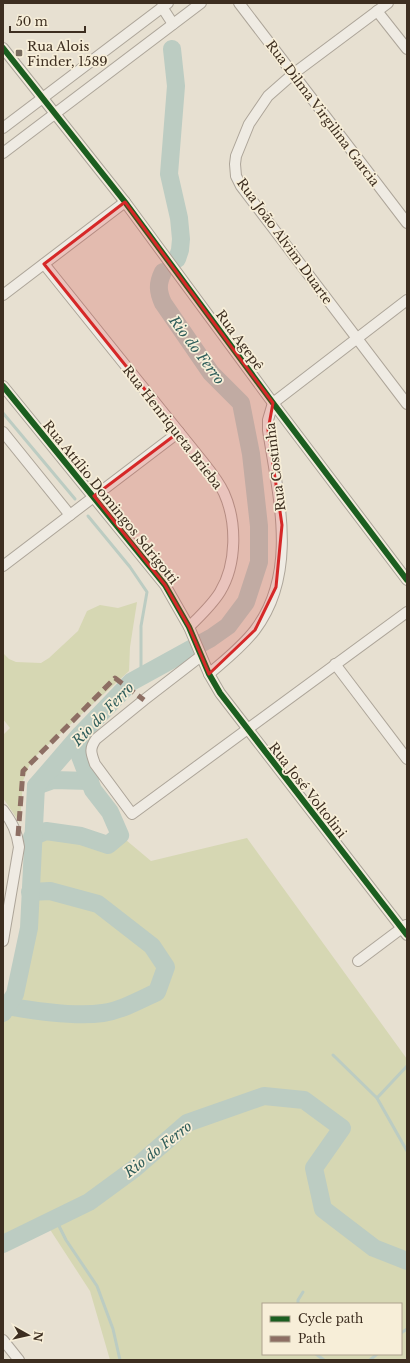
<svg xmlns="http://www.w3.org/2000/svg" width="410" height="1363" font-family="'Libre Baskerville',serif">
	<rect width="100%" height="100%" fill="#e7e0d1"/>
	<g fill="#d6d7b3" fill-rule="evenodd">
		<path d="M137 602 130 647 129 671 38 754 29 766 23 781 20 823 3 798V735L10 728 3 719V653L9 659 16 662 41 663 49 658 78 631 87 611 100 605 118 608Z"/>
		<path d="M46 831 81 836 107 845 120 835 151 861 247 838 407 1059V1360H110L90 1291 49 1228 10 1248 3 1249V1012L15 994 29 928 31 851ZM263 1304H401V1354H263Z"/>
	</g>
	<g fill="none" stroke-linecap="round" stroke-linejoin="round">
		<g stroke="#bcccc2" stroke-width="3">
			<path d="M3 413 75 499"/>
			<path d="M88 516 130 567 147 592 141 626V677"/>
			<path d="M333 1055 377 1098 407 1151"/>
			<path d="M377 1098 407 1066"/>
			<path d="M55 1218 66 1240 97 1286 113 1329 120 1360"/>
			<path d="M298 1304V1300L303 1292"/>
			<path d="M401 1333 407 1329"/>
			<path d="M316 1354 324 1360"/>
			<path d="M370 1360 377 1354"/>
		</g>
		<g stroke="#bcccc2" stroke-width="18">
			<path d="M172 49 176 86 169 174 179 218 181 239 180 250 177 259"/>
			<path d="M36 786 53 780 90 781"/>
			<path d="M32 837 46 831 81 836 108 845 120 835 110 812 93 790 80 756V735"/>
			<path d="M7 1006C35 1011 75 1017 103 1013 122 1010 140 1000 157 992L166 967 152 946 98 904 50 891 30 892"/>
			<path d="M3 1013 15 994 29 928 36 786 80 735 131 682 211 638 228 626 246 602 259 562V526L251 454 241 403 211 373 163 303C158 292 157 284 163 272"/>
			<path d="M3 1244 89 1202 134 1169 187 1123 264 1096 304 1100 342 1128 314 1168 323 1209 374 1248 407 1261"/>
		</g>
		<g stroke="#ada599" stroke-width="12">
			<g id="minor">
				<path d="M239 3 407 223"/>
				<path d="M388 3 293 74 268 96 249 124 236 156 235 164 236 176 241 186 407 404"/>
				<path d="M162 7 173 24"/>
				<path d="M377 11 407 49"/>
				<path d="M3 48 125 202 273 403 407 580"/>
				<path d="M3 128 168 3"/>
				<path d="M3 153 201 3"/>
				<path d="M44 264 203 462C211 472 219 482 224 493 237 522 237 564 220 592 212 605 200 616 189 627"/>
				<path d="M3 295 125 202"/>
				<path d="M3 386 165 585 189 627 209 674 220 693 407 935"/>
				<path d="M3 432 70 515"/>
				<path d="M3 566 179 432"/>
				<path d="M201 656 144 700 96 739C89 749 91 753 95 764L132 814 407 612"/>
				<path d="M335 664 407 759"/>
				<path d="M209 674C225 660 242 647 255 630 299 572 278 496 268 430V420L273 403 407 300"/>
				<path d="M3 810C12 822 17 832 19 847L3 941"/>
				<path d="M358 961 406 925"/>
				<path d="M3 1340 19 1360"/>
			</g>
		</g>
		<use href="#minor" stroke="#efebe3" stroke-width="10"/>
		<path stroke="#8d6e63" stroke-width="5" stroke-dasharray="10 5" stroke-linecap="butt" d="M18 836 23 771 115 678 144 700"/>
		<g stroke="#f7eed8" stroke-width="8">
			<g id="cycleway">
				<path d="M3 48 125 202 273 403 407 580"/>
				<path d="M3 386 165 585 189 627 209 674 220 693 407 935"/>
			</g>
		</g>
		<use href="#cycleway" stroke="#1b5e20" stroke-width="6"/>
	</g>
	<path fill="#d62828" fill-opacity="0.2" stroke="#d62828" stroke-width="3" stroke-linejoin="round" d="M125 202 273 403 268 430 282 525 276 587 255 630 209 674 189 627 165 585 94 496 179 432 44 264Z"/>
	<rect fill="#786c5e" stroke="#f7eed8" stroke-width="1.5" x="15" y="49" width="8" height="8" rx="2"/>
	<g text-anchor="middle" stroke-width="3.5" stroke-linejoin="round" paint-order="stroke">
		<g font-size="13" fill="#3d2e20" stroke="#f7eed8" text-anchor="start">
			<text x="27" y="51">Rua Alois<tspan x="27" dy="15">Finder, 1589</tspan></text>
		</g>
		<g font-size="13" fill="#3d2e20" stroke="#f7eed8">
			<text transform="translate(323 113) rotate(53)" y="5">Rua Dilma Virgilina Garcia</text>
			<text transform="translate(285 241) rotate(54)" y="5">Rua João Alvim Duarte</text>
			<text transform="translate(240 340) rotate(54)" y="5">Rua Agepê</text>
			<text transform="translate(173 427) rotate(52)" y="5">Rua Henriqueta Brieba</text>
			<text transform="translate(275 467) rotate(-97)" y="5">Rua Costinha</text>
			<text transform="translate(111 502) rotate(51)" y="5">Rua Attílio Domingos Sdrigotti</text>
			<text transform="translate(308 790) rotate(52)" y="5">Rua José Voltolini</text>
		</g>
		<g font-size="14" font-style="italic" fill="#2f5d5a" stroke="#f7eed8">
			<text transform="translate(197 350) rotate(53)" y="5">Rio do Ferro</text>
			<text transform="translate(103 714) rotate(-46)" y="5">Rio do Ferro</text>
			<text transform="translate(158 1149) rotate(-38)" y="5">Rio do Ferro</text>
		</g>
	</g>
	<rect width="410" height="1363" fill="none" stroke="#3d2e20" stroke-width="8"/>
	<rect x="262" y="1303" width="140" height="52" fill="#f7eed8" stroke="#ada18e"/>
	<rect x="270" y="1316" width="20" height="6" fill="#1b5e20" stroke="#ada18e"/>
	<text x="298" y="1323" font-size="12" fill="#3d2e20">Cycle path</text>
	<rect x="270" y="1336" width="20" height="6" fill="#8d6e63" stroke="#ada18e"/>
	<text x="298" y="1343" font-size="12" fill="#3d2e20">Path</text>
	<g transform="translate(28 1335) rotate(98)" stroke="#f7eed8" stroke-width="3" paint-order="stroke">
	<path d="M0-3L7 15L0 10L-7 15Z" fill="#3d2e20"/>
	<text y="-6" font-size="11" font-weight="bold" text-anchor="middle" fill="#3d2e20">N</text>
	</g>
	<path d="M10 26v6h75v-6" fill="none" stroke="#3d2e20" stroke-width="2"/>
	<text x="16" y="26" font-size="12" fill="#3d2e20" stroke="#f7eed8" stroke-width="3" paint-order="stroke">50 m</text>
</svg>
